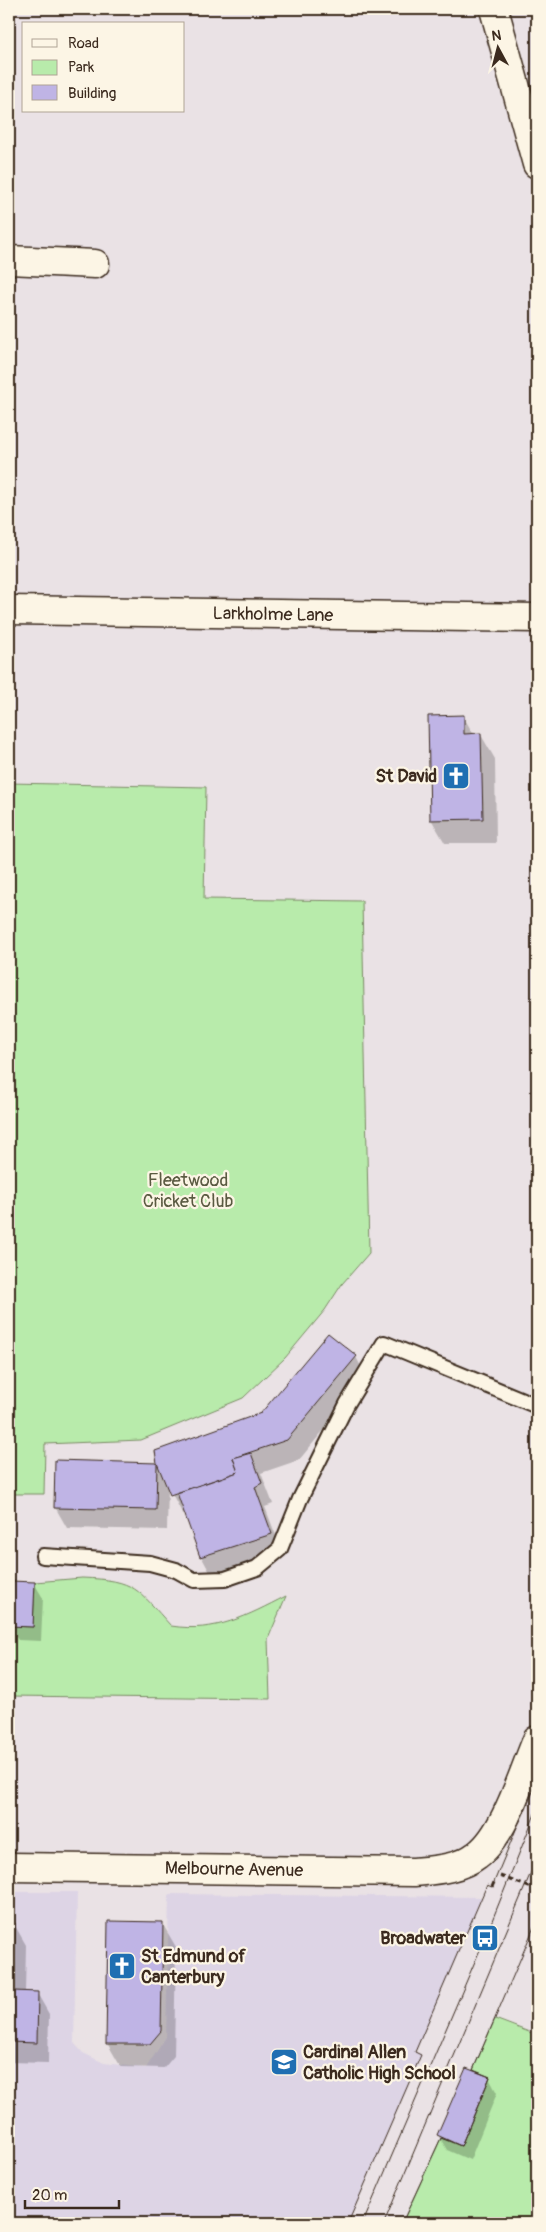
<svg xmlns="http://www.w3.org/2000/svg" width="546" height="2232" font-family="Pangolin,sans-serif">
	<rect width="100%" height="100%" fill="#eae2e5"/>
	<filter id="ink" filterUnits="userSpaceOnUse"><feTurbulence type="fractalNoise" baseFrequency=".02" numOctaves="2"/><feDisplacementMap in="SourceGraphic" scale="10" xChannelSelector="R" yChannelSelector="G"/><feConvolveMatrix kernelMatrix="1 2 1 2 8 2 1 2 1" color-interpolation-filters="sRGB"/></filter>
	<g filter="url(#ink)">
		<path fill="#ddd4e5" d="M9 1892H77L74 2043 83 2053 104 2063 146 2068 166 2037 169 1894 482 1897 415 2052 421 2055 348 2223H9Z"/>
		<g fill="#b8ebab" stroke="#7a8a64">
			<path d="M9 783 206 787 204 899 362 901 369 1253 342 1284 325 1310 285 1358 243 1398 141 1440 45 1444 44 1494H9Z"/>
			<path d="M82 1578C137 1580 137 1589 171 1626 216 1633 247 1616 286 1596L268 1639 270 1699 9 1696V1626L33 1627 35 1582Z"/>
			<path d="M495 2019 537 2035V2223H402L441 2138 461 2145 489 2077 473 2070Z"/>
		</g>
		<g fill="#0003">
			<path d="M463 716 474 735H481L495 759 496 843H445L431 819Z"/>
			<path d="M356 1357 367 1378 299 1460 261 1473 273 1504 265 1507 283 1554 212 1576 201 1556 186 1514 183 1515 168 1486 167 1530 67 1528 55 1507 56 1462 159 1464 262 1414Z"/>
			<path d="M34 1583 43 1598 41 1641 18 1640 9 1626Z"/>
			<path d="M162 1923 176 1947 174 2056 164 2068 121 2067 107 2043Z"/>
			<path d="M9 1924H14L26 1945 25 1993H37L49 2014 48 2063 9 2062Z"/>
			<path d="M489 2078 497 2093 470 2160 447 2150 438 2135Z"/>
		</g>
		<g fill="#bfb4e5" stroke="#3b2a1e">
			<path d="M464 715V734L481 733 483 819 430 820 428 716Z"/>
			<path d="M328 1333 357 1356 287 1440 233 1458 238 1472 170 1495 157 1463 155 1451 261 1413Z"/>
			<path d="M251 1453 262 1483 255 1487 272 1534 200 1557 177 1493 238 1472 233 1458Z"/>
			<path d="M55 1460 157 1463 156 1510 54 1508Z"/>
			<path d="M10 1581 35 1582 33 1627 9 1626Z"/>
			<path d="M108 1921 163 1922 161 2031 150 2044H106Z"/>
			<path d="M9 1923H15L14 1991 38 1992 37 2043 9 2042Z"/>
			<path d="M466 2068 490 2077 461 2146 437 2135Z"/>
		</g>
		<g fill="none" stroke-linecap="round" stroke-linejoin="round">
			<g stroke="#3b2a1e" stroke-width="18">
				<path id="service" d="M43 1556 150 1563 176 1570 194 1580 225 1579 257 1568 280 1549 300 1499 347 1404 384 1343 537 1406"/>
			</g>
			<g stroke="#3b2a1e" stroke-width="31">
				<g id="minor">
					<path d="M9 260 95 264"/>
					<path d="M9 610 537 618"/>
					<path d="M9 1867 414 1872C435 1870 459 1869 477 1855 505 1835 523 1773 537 1740"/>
				</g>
			</g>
			<g stroke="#3b2a1e" stroke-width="31">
				<path id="tertiary" d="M494 9 537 164"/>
			</g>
			<g stroke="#3b2a1e" stroke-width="3" stroke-dasharray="5 4" stroke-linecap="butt">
				<path d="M500 1876 537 1890"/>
				<path d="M492 1887 495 1880"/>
			</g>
			<use href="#service" stroke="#fcf5e5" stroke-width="14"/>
			<use href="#minor" stroke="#fcf5e5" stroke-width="28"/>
			<use href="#tertiary" stroke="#fcf5e5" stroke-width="28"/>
			<g stroke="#3b2a1e" stroke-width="1">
				<path d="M348 2223 421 2055 415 2052 487 1885 492 1887 537 1779"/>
				<path d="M363 2223 485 1938 537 1809"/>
				<path d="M384 2223 537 1858"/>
				<path d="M402 2223 441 2138 461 2146 490 2077 473 2070 537 1920"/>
			</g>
		</g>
	</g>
	<defs>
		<g id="church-square" transform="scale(1.4375)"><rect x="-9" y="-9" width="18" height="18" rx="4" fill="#1f6fb2" stroke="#fcf5e5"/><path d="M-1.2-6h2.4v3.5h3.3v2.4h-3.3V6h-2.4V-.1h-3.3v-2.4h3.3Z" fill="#fff"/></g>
		<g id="bus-square" transform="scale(1.4375)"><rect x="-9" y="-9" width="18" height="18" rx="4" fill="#1f6fb2" stroke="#fcf5e5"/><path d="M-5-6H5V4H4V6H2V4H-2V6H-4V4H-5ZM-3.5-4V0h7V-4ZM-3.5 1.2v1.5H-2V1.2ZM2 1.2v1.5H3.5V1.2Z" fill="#fff"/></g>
		<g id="school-square" transform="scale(1.4375)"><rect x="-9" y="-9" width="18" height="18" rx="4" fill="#1f6fb2" stroke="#fcf5e5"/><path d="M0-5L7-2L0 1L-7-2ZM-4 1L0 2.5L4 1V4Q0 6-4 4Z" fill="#fff"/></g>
	</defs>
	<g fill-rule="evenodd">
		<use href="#church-square" x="456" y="776"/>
		<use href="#bus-square" x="485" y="1938"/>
		<use href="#church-square" x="122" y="1966"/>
		<use href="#school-square" x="284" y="2062"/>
	</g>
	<g text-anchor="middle" stroke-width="4.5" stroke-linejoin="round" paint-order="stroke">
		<g font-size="18" fill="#3b2a1e" stroke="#fcf5e5">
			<text transform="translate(273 614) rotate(1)" y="6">Larkholme Lane</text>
			<text transform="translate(234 1869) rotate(1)" y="6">Melbourne Avenue</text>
		</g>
		<g font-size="18" font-weight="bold" fill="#3b2a1e" stroke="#fcf5e5" text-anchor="end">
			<text x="437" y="782">St David</text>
			<text x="466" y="1944">Broadwater</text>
			<text x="141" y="1962" text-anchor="start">St Edmund of<tspan x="141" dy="21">Canterbury</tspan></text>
			<text x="303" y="2058" text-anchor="start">Cardinal Allen<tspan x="303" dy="21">Catholic High School</tspan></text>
		</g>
		<g font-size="18" fill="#5a5a41" stroke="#fcf5e5">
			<text x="188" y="1186">Fleetwood<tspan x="188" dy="21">Cricket Club</tspan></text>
		</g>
	</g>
	<rect width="546" height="2232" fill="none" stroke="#fcf5e5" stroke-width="30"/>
	<rect x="15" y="15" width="516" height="2202" fill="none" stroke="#3b2a1e" stroke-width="2" filter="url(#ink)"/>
	<rect x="22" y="22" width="162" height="90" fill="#fcf5e5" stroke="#afa495"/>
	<rect x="32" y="39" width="25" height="8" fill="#fcf5e5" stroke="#afa495"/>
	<text x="68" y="48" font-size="15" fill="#3b2a1e">Road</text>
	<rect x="32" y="60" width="25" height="15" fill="#b8ebab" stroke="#afa495"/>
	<text x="68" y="72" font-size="15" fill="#3b2a1e">Park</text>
	<rect x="32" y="85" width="25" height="15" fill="#bfb4e5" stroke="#afa495"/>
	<text x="68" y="98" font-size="15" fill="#3b2a1e">Building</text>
	<g transform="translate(498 48) rotate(353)" stroke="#fcf5e5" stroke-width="4" paint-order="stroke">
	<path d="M0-4L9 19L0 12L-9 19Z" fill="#3b2a1e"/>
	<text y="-8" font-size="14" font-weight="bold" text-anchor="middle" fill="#3b2a1e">N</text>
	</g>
	<path d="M25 2200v8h94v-8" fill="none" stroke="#3b2a1e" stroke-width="2.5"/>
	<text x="32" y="2200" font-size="15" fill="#3b2a1e" stroke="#fcf5e5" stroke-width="4" paint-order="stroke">20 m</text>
</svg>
